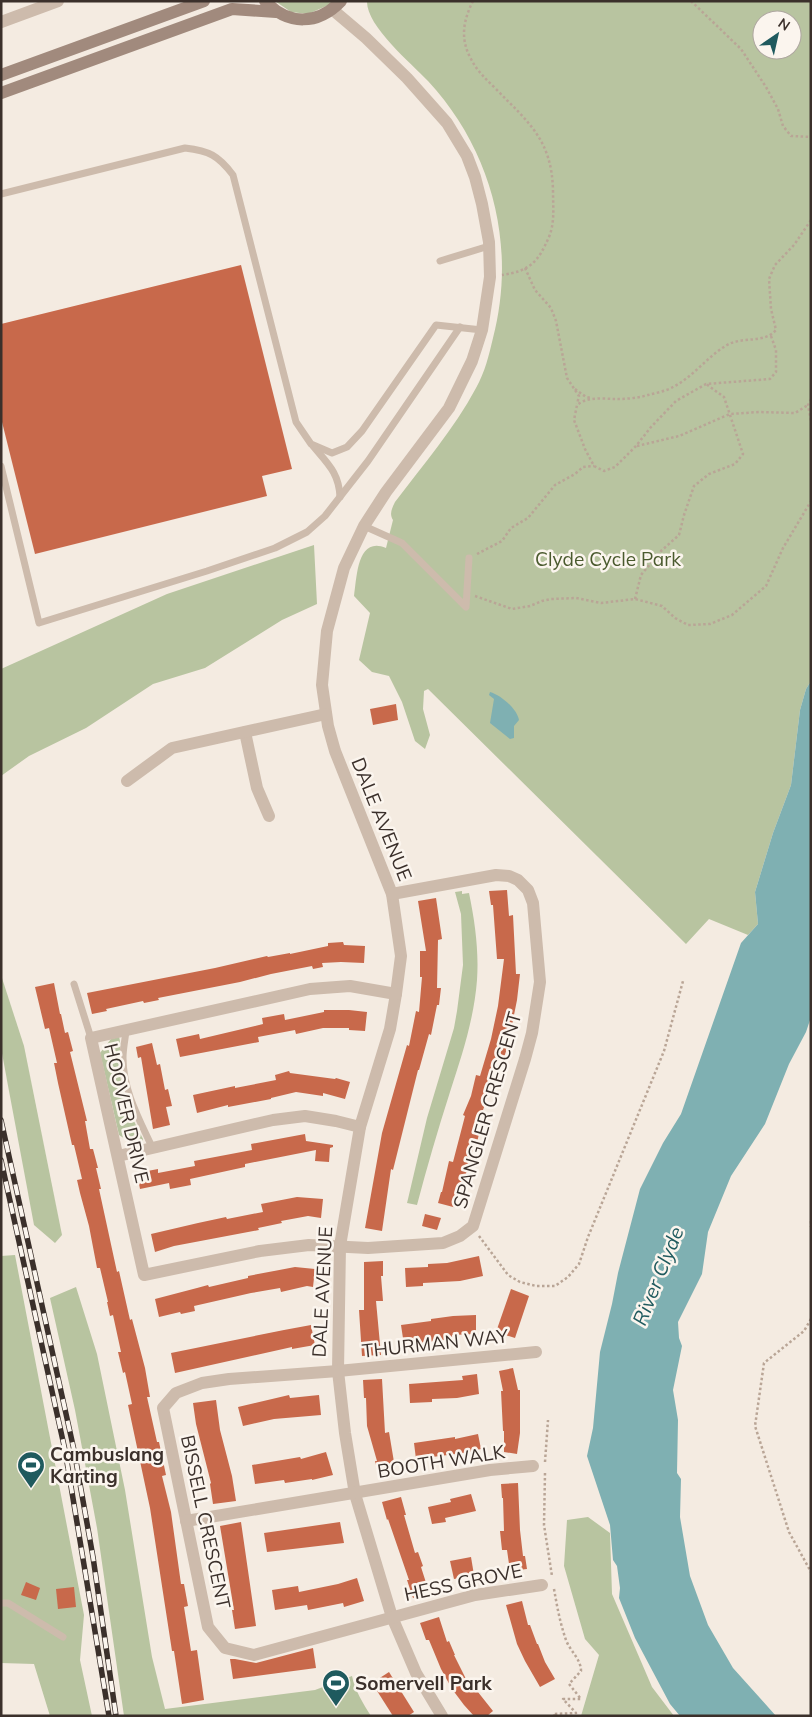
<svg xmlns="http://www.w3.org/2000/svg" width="812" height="1717" font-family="Mulish,sans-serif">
	<rect width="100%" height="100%" fill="#f4ebe1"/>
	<g fill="#b8c4a0" fill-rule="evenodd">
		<path d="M275 1H334L331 4 308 14 291 12Z"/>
		<path d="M367 1H811V681L806 689 800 710 791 785 773 833 755 892 758 924 748 935 709 919 686 944 428 689 424 691 423 709 430 735 425 749 415 741 402 702 389 676 372 672 359 660 370 613 354 596C357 577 357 536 386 548L393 520C389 514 392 508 395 502 423 465 454 429 476 388 485 372 489 355 493 338 517 246 492 150 428 81 411 63 366 26 367 1ZM762 20H792V50H762Z"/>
		<path d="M314 545 317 604 282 620 205 668 153 684 86 728 29 756 1 776V669L167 594Z"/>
		<path d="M462 891V894L469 893C475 922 479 951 477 980 474 1019 462 1055 450 1092 438 1129 427 1167 417 1205L407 1203 408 1199 427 1118 454 1028 457 1011 463 965 461 914 455 892Z"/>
		<path d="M1 975 24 1046 62 1235 55 1243 34 1225 1 1048Z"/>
		<path d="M119 1037C122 1044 119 1069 121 1080 124 1101 133 1120 143 1139L142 1142 133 1144 119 1135 100 1053 111 1039Z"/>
		<path d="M15 1255 84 1615 80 1660 92 1716H50L34 1664 1 1663V1256Z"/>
		<path d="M76 1287 97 1354 125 1490 152 1657 165 1709 315 1690 352 1676C355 1691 363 1703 371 1716H124L97 1528 75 1410 50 1298Z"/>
		<path d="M588 1517 610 1533 612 1594 652 1687 674 1716H581L599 1655 585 1639 564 1566 567 1520Z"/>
	</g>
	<g fill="#7fb0b2">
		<path d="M811 681V1017L806 1032 789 1064 765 1124 731 1176 708 1232 702 1274 678 1322 679 1338 682 1346 673 1390 678 1420 677 1473 681 1479 680 1517 690 1576 708 1625 733 1668 776 1716H680L670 1704 635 1638 619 1598 620 1588 617 1566 613 1560 610 1525 587 1456 593 1428 600 1352 612 1304 618 1273 640 1189 663 1143 681 1114 741 943 758 924 755 892 773 833 791 785 800 710 806 689Z"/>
		<path d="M490 692C501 695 517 709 519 720L514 726V738L510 739 490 723 494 699 489 695Z"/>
	</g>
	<g fill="#c8694b">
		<path d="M241 265 292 469 262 476 267 496 35 554 1 418V324Z"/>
		<path d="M396 704 398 720 373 725 370 709Z"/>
		<path d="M507 890 509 916 513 915 516 974H520L517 1000 508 1045 500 1070 498 1069 483 1110 477 1134H479L474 1155H471L457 1208 438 1203 441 1192H442L449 1161 453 1162 465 1116 463 1115 471 1096 476 1075 480 1076 491 1039 498 1006 504 959H497L493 905H491L489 891Z"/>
		<path d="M436 898 442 939 438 940 437 988H441L439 1005H437L431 1035 429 1034 419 1070H418L393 1170 391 1169 382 1231 365 1228 382 1133 407 1045 409 1046 416 1011 419 1012 422 977H420V951H426L418 901Z"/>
		<path d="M343 942 344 945 365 946 364 963 341 962 322 963 323 967 313 969 312 966 271 974 240 982 158 998 159 1000 144 1003 143 1001 106 1009 107 1011 92 1014 87 993 215 968 267 956 268 957 290 953V954L328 946V943Z"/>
		<path d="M54 983 60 1014H61L65 1033 68 1032 73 1051 70 1052 87 1121H85L90 1149H93L98 1168H96L101 1189H99L117 1272 119 1271 130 1320 132 1319 145 1368 150 1397H147L157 1442H159L166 1475 162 1476 171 1512 181 1584H184L188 1606 184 1607 191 1651 197 1650 204 1700 182 1704 174 1651H172L150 1508 128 1405 132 1404 125 1372 123 1373 118 1352H121L113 1315 110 1316 107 1302H108L100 1268H97L89 1226 80 1193 77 1180 82 1179 74 1145H72L58 1083 54 1063H57L49 1028 45 1029 35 987Z"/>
		<path d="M324 1010H349L367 1012 365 1031 349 1030V1028H323L296 1034 295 1030 258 1037 259 1042 180 1057 176 1039 199 1034 200 1039 263 1024 262 1018 284 1014 285 1020 324 1012Z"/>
		<path d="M152 1043 157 1065 160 1064 165 1090 168 1089 172 1106 166 1107 170 1125 153 1129 141 1057 138 1058 136 1047Z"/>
		<path d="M289 1071 290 1073 335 1079 336 1078 350 1082 345 1099 323 1093V1096L296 1092 271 1098V1099L228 1107V1105L197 1113 193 1095 235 1086V1088L276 1080 275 1075Z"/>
		<path d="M305 1134 306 1141 333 1145V1147L330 1148 329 1162 315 1161 316 1150 245 1164V1167L190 1179 191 1185 170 1189 169 1183 140 1189 137 1173 158 1169V1173L195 1166 194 1161 252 1150 251 1144Z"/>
		<path d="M297 1197 323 1199 321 1218 308 1216 281 1221 282 1223 258 1228 259 1230 174 1246 155 1252 151 1234 198 1223 226 1217 227 1219 263 1212 261 1204Z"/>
		<path d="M425 1214 441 1218 437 1230 422 1226Z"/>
		<path d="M479 1256 483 1276 460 1281 423 1283V1286L406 1287 405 1268 428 1267V1264L447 1263Z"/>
		<path d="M383 1261V1276H381L383 1301H376L381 1355 362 1356 359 1310H364V1262Z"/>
		<path d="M295 1267 315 1269 313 1287 307 1286 281 1292 280 1288 251 1293 194 1306 195 1311 181 1314 180 1312 159 1317 155 1299 197 1288 208 1285 209 1287 248 1278V1276Z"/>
		<path d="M511 1289 529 1296 515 1338 496 1332Z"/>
		<path d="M476 1315V1334L452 1335V1339L404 1345 401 1325 431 1321V1319L453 1316Z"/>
		<path d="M311 1325 315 1345 292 1349V1347L175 1373 171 1353 284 1330Z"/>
		<path d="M513 1368 518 1390H520V1433L517 1454 504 1452V1431H503L501 1391H503L499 1371Z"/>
		<path d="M477 1374 479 1394 457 1398 432 1399V1402L410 1403 409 1384 463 1380 462 1376Z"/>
		<path d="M382 1379 385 1433 389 1432 396 1474 379 1478 375 1461H377L367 1426 366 1398H364L363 1380Z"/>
		<path d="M289 1395 290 1398 319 1395 321 1415 274 1419 243 1426 238 1407Z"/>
		<path d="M216 1400 220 1430 232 1476 236 1501 213 1504 210 1484 211 1483 196 1424 193 1403Z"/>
		<path d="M478 1434 481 1449 464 1453 416 1459 414 1443 455 1437V1439Z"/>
		<path d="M326 1452 333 1475 312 1480V1479L285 1483 284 1480 255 1484 252 1465 300 1457 301 1459Z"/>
		<path d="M518 1483 520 1530 523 1556H525L527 1569 510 1571 507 1550H502L500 1531H504L503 1498H502L501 1484Z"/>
		<path d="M471 1494 476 1511 445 1518 446 1522 432 1524 428 1507 451 1502 450 1499Z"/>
		<path d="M401 1497 406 1515H404L415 1553 418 1552 423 1566 421 1567 429 1592 413 1598 407 1580H409L388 1519 387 1520 382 1502Z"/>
		<path d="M241 1522 256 1626 235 1629 232 1610H234L220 1526Z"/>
		<path d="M340 1522 344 1543 267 1552 264 1533Z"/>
		<path d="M471 1557 474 1575 454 1579 450 1561Z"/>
		<path d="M357 1578 364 1601 344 1607 343 1603 308 1610 307 1605 275 1610 272 1590 298 1586 299 1592 338 1584Z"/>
		<path d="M26 1582 40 1588 36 1600 21 1595Z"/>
		<path d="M74 1587 76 1607 58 1609 56 1589Z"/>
		<path d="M522 1601 528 1625H530L537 1644H538L545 1662 555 1679 540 1687 525 1661 517 1644 506 1605Z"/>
		<path d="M439 1617 447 1642 449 1641 455 1655H454L468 1683 470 1682 493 1711 487 1716H474L464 1705 452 1689 441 1669 429 1640H426L420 1623Z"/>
		<path d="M313 1648 316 1668 233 1679 230 1659H235L256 1663Z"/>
		<path d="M389 1672 414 1712 408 1716H393L372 1683Z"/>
	</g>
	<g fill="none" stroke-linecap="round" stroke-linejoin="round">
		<g stroke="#b9a596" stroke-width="2.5" stroke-dasharray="2.5 2.5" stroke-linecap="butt">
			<path d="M473 1C463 21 460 39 471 59 477 71 486 79 496 89 529 123 552 140 553 191 553 207 555 222 549 237 538 262 530 271 502 275"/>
			<path d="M691 1 741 49 766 87 778 109 783 126 791 136 811 137"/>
			<path d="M525 268 535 290 551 308 556 321 567 378 579 396 577 404"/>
			<path d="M771 336 776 350V372L770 379 706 384 676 401 651 427 636 446 615 467 604 471 594 466 585 449 574 420 577 405C588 396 604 399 617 399 627 399 638 398 648 395 656 393 666 391 673 387 693 377 708 356 727 345 743 336 764 344 776 330L771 309 769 279 775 265 794 245 811 220"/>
			<path d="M575 389 586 397 592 398"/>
			<path d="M811 399 808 405 811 421"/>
			<path d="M637 446 679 436 730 414 759 412 795 413 808 405"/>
			<path d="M477 554 502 541 511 528 528 518 555 485 575 474 583 467 594 466"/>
			<path d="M475 596 512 609 530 606 542 601 551 599 576 598 601 603 635 599 662 606 675 618 688 625 710 624 732 615 766 586 783 548 811 501"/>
			<path d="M635 599 641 575 661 551 679 535 684 515 694 486 709 474 735 464 743 454 724 397 706 384"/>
			<path d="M811 1221V1227"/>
			<path d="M479 1236 508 1275 520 1282 536 1286H555L568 1277 579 1264 588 1237 664 1051 683 981"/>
			<path d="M811 1319 804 1331 764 1363 755 1426 789 1532 811 1572"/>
			<path d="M545 1462 548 1420"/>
			<path d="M545 1473 544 1525 552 1576"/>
			<path d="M554 1589C557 1606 560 1623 566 1640 570 1651 581 1659 581 1671L569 1684 581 1699H563L576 1713 553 1714 554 1716"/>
		</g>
		<g stroke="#cdbbac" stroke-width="7">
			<path d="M1 194 185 148C209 151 218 155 233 175L296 422 311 444 332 453 347 447 362 431 436 325 482 330"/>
			<path d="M440 261 489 246"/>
			<path d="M313 446C328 464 339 473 340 497"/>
			<path d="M1 466 39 623 207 571 275 548 307 532 325 516 368 461 460 327"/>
			<path d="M364 526 402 543 466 607 469 558"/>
			<path d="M74 984 91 1038"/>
			<path d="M126 1031C125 1040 123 1049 123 1058 123 1090 139 1119 152 1147"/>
			<path d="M1 1603H8L63 1637"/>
		</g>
		<g stroke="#cdbbac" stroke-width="12">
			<path d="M333 10 366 38 407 78 447 123 467 156 475 177 482 204 489 242 490 277 482 330 472 361 449 408 386 492 364 526 344 568 327 631 322 685 328 726 335 751 392 894 401 956 396 994 390 1029 360 1127 340 1246 338 1371 345 1433 355 1494 392 1617 416 1673 442 1716"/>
			<path d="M1 22 58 1"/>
			<path d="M245 732 257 788 269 816"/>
			<path d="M127 781 172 748 326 714"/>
			<path d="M392 894 496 875 509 876 518 880 528 890 533 903 540 982 532 1033 525 1059 473 1226 460 1236 443 1243 368 1248 309 1245 260 1251 144 1275 91 1038 310 989 350 986 396 994"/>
			<path d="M118 1156 273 1120 305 1116 336 1121 360 1127"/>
			<path d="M536 1352 338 1371 229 1379 202 1383 176 1393 163 1408 208 1627 225 1648 254 1655 475 1595 542 1585"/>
			<path d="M186 1521 490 1470 533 1466"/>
		</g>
		<g stroke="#a18a7d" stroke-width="12">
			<path d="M265 1C288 26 318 25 341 1"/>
			<path d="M1 75 204 1"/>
			<path d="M1 93 232 9 276 12"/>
		</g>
		<g stroke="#3b302b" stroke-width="5.5">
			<g id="rail">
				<path d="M1 1120 74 1450 93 1557 116 1716"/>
				<path d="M1 1160 65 1450 109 1716"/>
			</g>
		</g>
		<use href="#rail" stroke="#fbf5ee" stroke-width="4" stroke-dasharray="11" stroke-linecap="butt"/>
	</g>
	<defs>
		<g id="stadium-pin" transform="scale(1.4375)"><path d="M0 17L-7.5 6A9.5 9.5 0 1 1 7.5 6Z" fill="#1f5a5e" stroke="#fbf5ee"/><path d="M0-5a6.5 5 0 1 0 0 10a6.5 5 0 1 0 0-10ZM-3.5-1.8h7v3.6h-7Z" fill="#fff"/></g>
	</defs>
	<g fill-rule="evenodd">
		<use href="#stadium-pin" x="31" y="1465"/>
		<use href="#stadium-pin" x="336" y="1683"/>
	</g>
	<g text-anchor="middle" stroke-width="5" stroke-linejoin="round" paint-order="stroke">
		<g font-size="19" fill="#4a5a2e" stroke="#fbf5ee">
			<text x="608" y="566">Clyde Cycle Park</text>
		</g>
		<g font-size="19" fill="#3b302b" stroke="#fbf5ee">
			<text transform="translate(382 819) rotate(68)" y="7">DALE AVENUE</text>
			<text transform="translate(487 1110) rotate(-74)" y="7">SPANGLER CRESCENT</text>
			<text transform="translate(127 1113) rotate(77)" y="7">HOOVER DRIVE</text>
			<text transform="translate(322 1292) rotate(-87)" y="7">DALE AVENUE</text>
			<text transform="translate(435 1343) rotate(-6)" y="7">THURMAN WAY</text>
			<text transform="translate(441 1461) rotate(-9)" y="7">BOOTH WALK</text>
			<text transform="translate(206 1522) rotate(78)" y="7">BISSELL CRESCENT</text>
			<text transform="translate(463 1582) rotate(-12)" y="7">HESS GROVE</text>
		</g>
		<g font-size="19" font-weight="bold" fill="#3b302b" stroke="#fbf5ee" text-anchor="start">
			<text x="50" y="1461">Cambuslang<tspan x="50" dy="22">Karting</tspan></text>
			<text x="355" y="1690">Somervell Park</text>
		</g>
		<g font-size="20" font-style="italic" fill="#1f5a5e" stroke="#fbf5ee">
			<text transform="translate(658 1276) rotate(-68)" y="7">River Clyde</text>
		</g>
	</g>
	<rect width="812" height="1717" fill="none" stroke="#3b302b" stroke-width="5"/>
	<g transform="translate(777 35) rotate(34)"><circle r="24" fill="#fbf5ee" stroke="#aea6a0"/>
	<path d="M0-4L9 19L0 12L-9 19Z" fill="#1f5a5e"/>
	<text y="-8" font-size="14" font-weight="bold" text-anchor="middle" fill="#3b302b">N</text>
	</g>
</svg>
